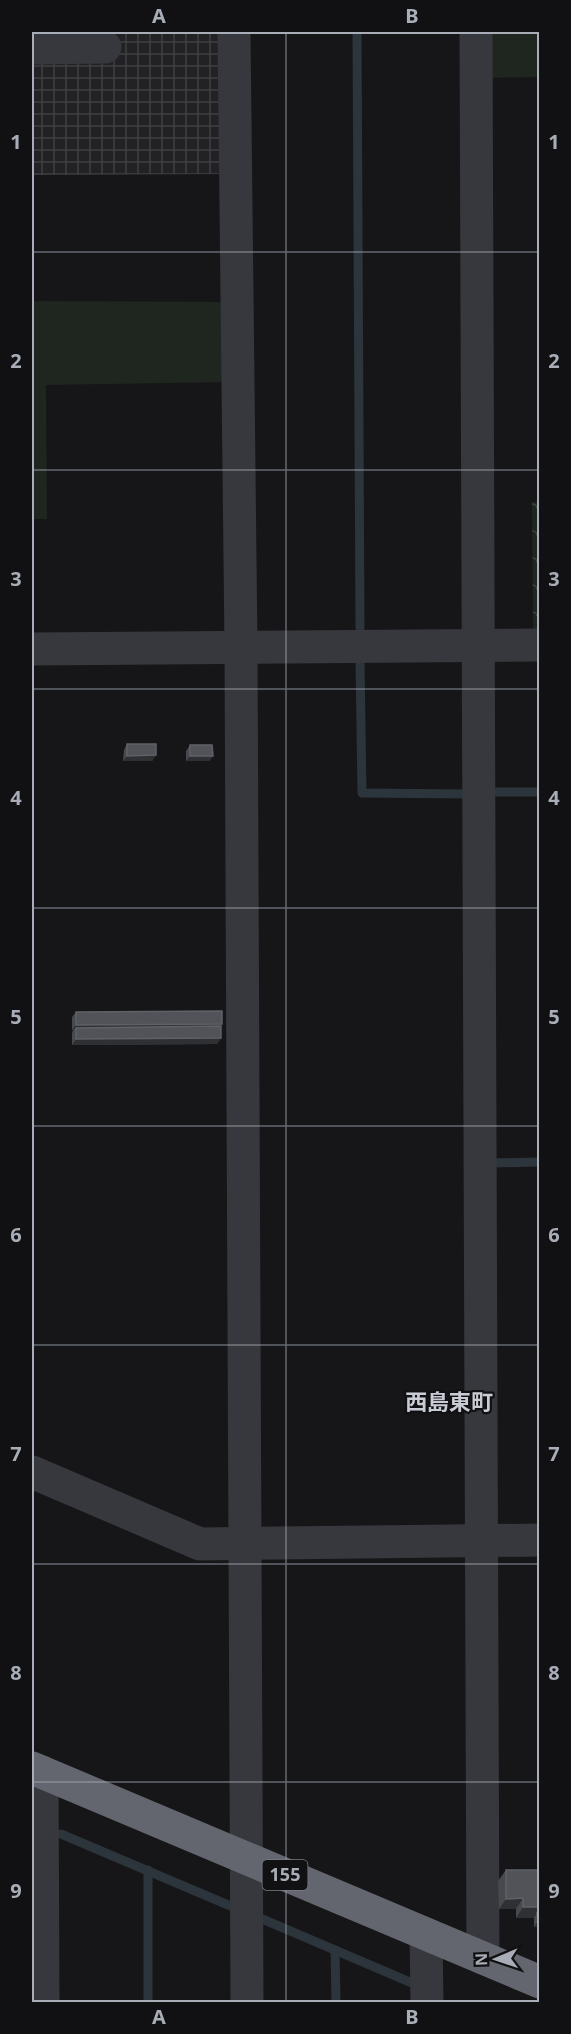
<svg xmlns="http://www.w3.org/2000/svg" width="571" height="2034" font-family="'Noto Sans','Noto Sans JP',sans-serif">
	<defs>
		<pattern id="industrial-grid" width="8" height="8" patternUnits="userSpaceOnUse" patternTransform="scale(1.5)"><rect width="8" height="8" fill="#222225"/><path d="M0 4h8M4 0v8" fill="none" stroke="#3f3f43"/></pattern>
		<pattern id="forest-crowns" width="20" height="18" patternUnits="userSpaceOnUse" patternTransform="scale(1.5)"><rect width="20" height="18" fill="#1e261f"/><path d="M2 6a3 3 0 1 1 6 0M12 15a3 3 0 1 1 6 0" fill="none" stroke="#3c433d"/></pattern>
	</defs>
	<rect width="100%" height="100%" fill="#161618"/>
	<path fill="url(#industrial-grid)" d="M32 32H228L230 174 32 175Z"/>
	<g fill="#1e261f">
		<path d="M484 32H539V77L485 78Z"/>
		<path d="M32 301 231 302 232 382 46 385 47 519H32Z"/>
	</g>
	<path fill="url(#forest-crowns)" d="M532 502H539V629H533Z"/>
	<g fill="none" stroke-linecap="round" stroke-linejoin="round">
		<g stroke="#2c353c" stroke-width="9">
			<path d="M357 32 360 628"/>
			<path d="M360 660 362 793 470 794"/>
			<path d="M489 792H540"/>
			<path d="M491 1163 540 1162"/>
			<path d="M61 1834 240 1910"/>
			<path d="M148 1870V2002"/>
			<path d="M260 1918 412 1983"/>
			<path d="M335 1950 336 2002"/>
		</g>
		<g stroke="#37383d" stroke-width="33">
			<path d="M234 32 241 647 247 2002"/>
			<path d="M476 32 483 1958"/>
			<path d="M32 48 105 47"/>
			<path d="M32 649 540 645"/>
			<path d="M32 1472 200 1544 540 1540"/>
			<path d="M42 1772 43 2002"/>
			<path d="M426 1934 427 2002"/>
		</g>
		<path stroke="#63666e" stroke-width="33" d="M32 1768 540 1982"/>
	</g>
	<g fill="#47494d">
		<path d="M127 744 156 755 152 761H123L124 750Z"/>
		<path d="M190 745 213 756 209 761H186V751Z"/>
		<path d="M76 1012 220 1026 221 1038 217 1044 72 1045V1033L73 1030H72V1017Z"/>
		<path d="M506 1870H540V1927H534V1918H516V1909H499L498 1881Z"/>
	</g>
	<g fill="#2f3033">
		<path d="M156 755 152 761H123L127 756Z"/>
		<path d="M190 756H213L209 761H186Z"/>
		<path d="M222 1024 218 1029 76 1028 73 1030H72L76 1025Z"/>
		<path d="M221 1038 217 1044 72 1045 76 1039Z"/>
		<path d="M523 1898 516 1909H499L506 1899Z"/>
		<path d="M523 1907H540V1918L537 1913 534 1918H516Z"/>
		<path d="M538 1921H540V1927H534Z"/>
	</g>
	<g fill="#525359" stroke="#5f6168" stroke-width="1.5">
		<path d="M127 744H156V755L127 756Z"/>
		<path d="M190 745H212L213 756H190Z"/>
		<path d="M222 1011V1024L76 1025V1012Z"/>
		<path d="M221 1026V1038L76 1039V1028Z"/>
		<path d="M506 1870H540V1907H523V1898L506 1899Z"/>
		<path d="M537 1913H540V1921H538Z"/>
	</g>
	<path fill="none" stroke="#a8adb8" stroke-width="1.5" stroke-opacity="0.55" d="M286 32V2002M32 252H540M32 470H540M32 689H540M32 908H540M32 1126H540M32 1345H540M32 1564H540M32 1782H540"/>
	<g text-anchor="middle" stroke-width="4.5" stroke-linejoin="round" paint-order="stroke">
		<rect fill="#111113" stroke="#7b7e86" stroke-width="1.5" x="262.5" y="1860" width="45" height="30" rx="4.5"/>
		<g font-size="18" font-weight="bold" fill="#a8adb8">
			<text x="285" y="1881">155</text>
		</g>
		<g font-size="22" font-weight="bold" fill="#c9ccd4" stroke="#111113">
			<text x="449" y="1410">西島東町</text>
		</g>
	</g>
	<rect width="571" height="2034" fill="none" stroke="#111113" stroke-width="66"/>
	<g transform="translate(496 1959) rotate(268)" stroke="#111113" stroke-width="4.5" paint-order="stroke">
	<path d="M0-4.5L10 22L0 15L-10 22Z" fill="#a8adb8"/>
	<text y="-9" font-size="16" font-weight="bold" text-anchor="middle" fill="#a8adb8">N</text>
	</g>
	<rect x="33" y="33" width="505" height="1968" fill="none" stroke="#a8adb8" stroke-width="2"/>
	<g font-size="20" text-anchor="middle" font-weight="bold" fill="#a8adb8">
		<text x="159" y="23">A</text>
		<text x="412" y="23">B</text>
		<text x="16" y="149">1</text>
		<text x="554" y="149">1</text>
		<text x="16" y="368">2</text>
		<text x="554" y="368">2</text>
		<text x="16" y="586">3</text>
		<text x="554" y="586">3</text>
		<text x="16" y="805">4</text>
		<text x="554" y="805">4</text>
		<text x="16" y="1024">5</text>
		<text x="554" y="1024">5</text>
		<text x="16" y="1242">6</text>
		<text x="554" y="1242">6</text>
		<text x="16" y="1461">7</text>
		<text x="554" y="1461">7</text>
		<text x="16" y="1680">8</text>
		<text x="554" y="1680">8</text>
		<text x="16" y="1898">9</text>
		<text x="554" y="1898">9</text>
		<text x="159" y="2024">A</text>
		<text x="412" y="2024">B</text>
	</g>
</svg>
